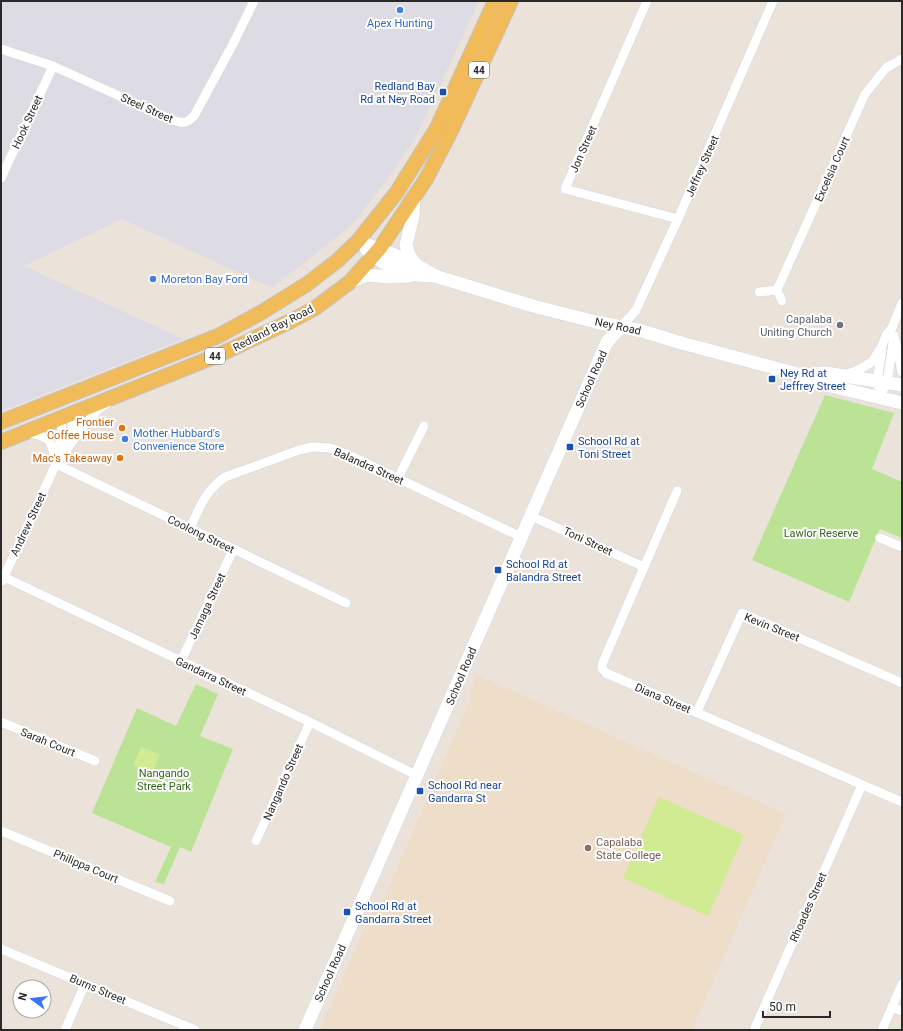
<svg xmlns="http://www.w3.org/2000/svg" width="903" height="1031" font-family="Roboto,sans-serif">
	<rect width="100%" height="100%" fill="#ebe2da"/>
	<path fill="#dddbe4" d="M1 1H479L417 135 387 180 352 225 272 288 122 219 24 266 183 339 1 411Z"/>
	<path fill="#eeddc9" d="M475 674 786 814 692 1030H320L373 909 384 898 469 703Z"/>
	<g fill="#bae396">
		<path d="M825 395 894 413 872 469 902 482V538L880 529 849 602 752 560Z"/>
		<path d="M196 684 218 694 200 736 233 749 191 852 180 847 164 884 155 882 171 847 92 813 137 708 176 726Z"/>
	</g>
	<g fill="#d0eb91">
		<path d="M141 747 160 755 152 773 133 765Z"/>
		<path d="M659 797 744 835 708 916 623 878Z"/>
	</g>
	<g fill="none" stroke-linecap="round" stroke-linejoin="round">
		<g stroke="#d0d6e2" stroke-width="10">
			<g id="street">
				<path d="M647 1 565 189 678 219"/>
				<path d="M1 49 53 66 170 119C181 123 185 125 194 116L234 42 254 1"/>
				<path d="M1 178 53 66"/>
				<path d="M759 292 777 290"/>
				<path d="M782 301 777 290 865 94 886 68 902 59"/>
				<path d="M622 326 636 310 678 219 773 1"/>
				<path d="M895 339 902 372"/>
				<path d="M845 375 858 370 872 362 882 346 886 335 892 328 902 303"/>
				<path d="M878 386 877 381 882 349"/>
				<path d="M879 397 887 383 894 336"/>
				<path d="M28 433C53 436 51 442 56 464"/>
				<path d="M67 445 72 426 70 413"/>
				<path d="M57 459 62 430 61 418"/>
				<path d="M56 464 346 603"/>
				<path d="M398 478 424 426"/>
				<path d="M677 491 603 662 602 668 606 673 902 802"/>
				<path d="M531 516 644 567"/>
				<path d="M190 528C200 507 205 491 225 477L299 450 312 447 330 448 347 454 521 537"/>
				<path d="M880 538 902 547"/>
				<path d="M4 577 310 722 418 776"/>
				<path d="M2 581 56 464 86 423 99 409 107 404"/>
				<path d="M181 661 233 550"/>
				<path d="M697 712 742 613 902 683"/>
				<path d="M1 722 95 761"/>
				<path d="M1 831 170 901"/>
				<path d="M256 841 310 722"/>
				<path d="M1 949 195 1030"/>
				<path d="M892 1007 902 1011"/>
				<path d="M65 1030 85 984"/>
				<path d="M754 1030 862 785"/>
				<path d="M882 1030 902 984"/>
			</g>
		</g>
		<g stroke="#d0d6e2" stroke-width="14">
			<g id="secondary">
				<path d="M414 198 413 216 406 245 409 255 416 265"/>
				<path d="M358 241 395 255 416 265 435 276 533 306 596 322 642 331 678 342 801 375 822 384 902 403"/>
				<path d="M366 249C377 261 400 273 417 275 422 276 428 276 433 276"/>
				<path d="M350 282 367 275 389 277 410 276"/>
				<path d="M803 375 825 373 902 385"/>
				<path d="M305 1030 607 342 622 326"/>
			</g>
		</g>
		<g stroke="#c3c3c3" stroke-width="16">
			<g id="primary">
				<path d="M1 422 218 336 262 312 307 284 337 261 358 241 397 192 437 128 495 1"/>
				<path d="M1 442 221 354 291 321 315 308 350 282 380 248 426 179 451 131 511 1"/>
			</g>
		</g>
		<use href="#street" stroke="#fff" stroke-width="9"/>
		<use href="#secondary" stroke="#fff" stroke-width="13"/>
		<use href="#primary" stroke="#f1bb59" stroke-width="14"/>
	</g>
	<g fill="#3f7fe0" stroke="#fff" stroke-width="1.5">
		<circle cx="400" cy="10" r="4"/>
		<circle cx="153" cy="279" r="4"/>
		<circle cx="125" cy="439" r="4"/>
	</g>
	<g fill="#1a4fb4" stroke="#fff" stroke-width="1.5">
		<rect x="439" y="88" width="8" height="8" rx="2"/>
		<rect x="768" y="375" width="8" height="8" rx="2"/>
		<rect x="566" y="443" width="8" height="8" rx="2"/>
		<rect x="494" y="566" width="8" height="8" rx="2"/>
		<rect x="416" y="787" width="8" height="8" rx="2"/>
		<rect x="343" y="908" width="8" height="8" rx="2"/>
	</g>
	<circle fill="#6b7280" stroke="#fff" stroke-width="1.5" cx="840" cy="325" r="4"/>
	<g fill="#e8710a" stroke="#fff" stroke-width="1.5">
		<circle cx="122" cy="428" r="4"/>
		<circle cx="120" cy="458" r="4"/>
	</g>
	<circle fill="#8d6e63" stroke="#fff" stroke-width="1.5" cx="588" cy="848" r="4"/>
	<g text-anchor="middle" stroke-width="4" stroke-linejoin="round" paint-order="stroke">
		<g fill="#fff" stroke="#696969" stroke-width="1">
			<rect x="469" y="62" width="20" height="16" rx="3"/>
			<rect x="205" y="348" width="20" height="16" rx="3"/>
		</g>
		<g font-size="10" font-weight="bold" fill="#292929">
			<text x="479" y="74">44</text>
			<text x="215" y="360">44</text>
		</g>
		<g font-size="11" fill="#366cbe" stroke="#fff" text-anchor="start">
			<text x="400" y="27" text-anchor="middle">Apex Hunting</text>
			<text x="161" y="283">Moreton Bay Ford</text>
			<text x="133" y="437">Mother Hubbard's<tspan x="133" dy="13">Convenience Store</tspan></text>
		</g>
		<g font-size="11" fill="#164399" stroke="#fff" text-anchor="start">
			<text x="435" y="90" text-anchor="end">Redland Bay<tspan x="435" dy="13">Rd at Ney Road</tspan></text>
			<text x="780" y="377">Ney Rd at<tspan x="780" dy="13">Jeffrey Street</tspan></text>
			<text x="578" y="445">School Rd at<tspan x="578" dy="13">Toni Street</tspan></text>
			<text x="506" y="568">School Rd at<tspan x="506" dy="13">Balandra Street</tspan></text>
			<text x="428" y="789">School Rd near<tspan x="428" dy="13">Gandarra St</tspan></text>
			<text x="355" y="910">School Rd at<tspan x="355" dy="13">Gandarra Street</tspan></text>
		</g>
		<g font-size="11" fill="#292929" stroke="#fff">
			<text transform="translate(147 108) rotate(24)" y="4">Steel Street</text>
			<text transform="translate(27 122) rotate(-65)" y="4">Hook Street</text>
			<text transform="translate(583 149) rotate(-66)" y="4">Jon Street</text>
			<text transform="translate(702 166) rotate(-66)" y="4">Jeffrey Street</text>
			<text transform="translate(832 169) rotate(-66)" y="4">Excelsia Court</text>
			<text transform="translate(618 326) rotate(12)" y="4">Ney Road</text>
			<text transform="translate(273 328) rotate(-27)" y="4">Redland Bay Road</text>
			<text transform="translate(591 379) rotate(-66)" y="4">School Road</text>
			<text transform="translate(369 466) rotate(24)" y="4">Balandra Street</text>
			<text transform="translate(28 524) rotate(-65)" y="4">Andrew Street</text>
			<text transform="translate(201 534) rotate(26)" y="4">Coolong Street</text>
			<text transform="translate(588 541) rotate(25)" y="4">Toni Street</text>
			<text transform="translate(207 606) rotate(-65)" y="4">Jamaga Street</text>
			<text transform="translate(772 627) rotate(22)" y="4">Kevin Street</text>
			<text transform="translate(211 676) rotate(25)" y="4">Gandarra Street</text>
			<text transform="translate(461 676) rotate(-67)" y="4">School Road</text>
			<text transform="translate(663 698) rotate(23)" y="4">Diana Street</text>
			<text transform="translate(48 742) rotate(22)" y="4">Sarah Court</text>
			<text transform="translate(283 782) rotate(-66)" y="4">Nangando Street</text>
			<text transform="translate(86 866) rotate(23)" y="4">Philippa Court</text>
			<text transform="translate(808 907) rotate(-66)" y="4">Rhoades Street</text>
			<text transform="translate(330 973) rotate(-66)" y="4">School Road</text>
			<text transform="translate(98 989) rotate(23)" y="4">Burns Street</text>
		</g>
		<g font-size="11" fill="#5b616d" stroke="#fff" text-anchor="end">
			<text x="832" y="323">Capalaba<tspan x="832" dy="13">Uniting Church</tspan></text>
		</g>
		<g font-size="11" fill="#c56008" stroke="#fff" text-anchor="end">
			<text x="114" y="426">Frontier<tspan x="114" dy="13">Coffee House</tspan></text>
			<text x="112" y="462">Mac's Takeaway</text>
		</g>
		<g font-size="11" fill="#336619" stroke="#fff">
			<text x="821" y="537">Lawlor Reserve</text>
			<text x="164" y="777">Nangando<tspan x="164" dy="13">Street Park</tspan></text>
		</g>
		<g font-size="11" fill="#785e54" stroke="#fff" text-anchor="start">
			<text x="596" y="846">Capalaba<tspan x="596" dy="13">State College</tspan></text>
		</g>
	</g>
	<rect width="903" height="1031" fill="none" stroke="#292929" stroke-width="4"/>
	<g transform="translate(32 999) rotate(285)"><circle r="19" fill="#ffffff" stroke="#a9a9a9"/>
	<path d="M0-3L7 15L0 10L-7 15Z" fill="#3875fb"/>
	<text y="-6" font-size="11" font-weight="bold" text-anchor="middle" fill="#292929">N</text>
	</g>
	<path d="M763 1011v6h67v-6" fill="none" stroke="#292929" stroke-width="2"/>
	<text x="769" y="1011" font-size="12" fill="#292929" stroke="#ffffff" stroke-width="3" paint-order="stroke">50 m</text>
</svg>
